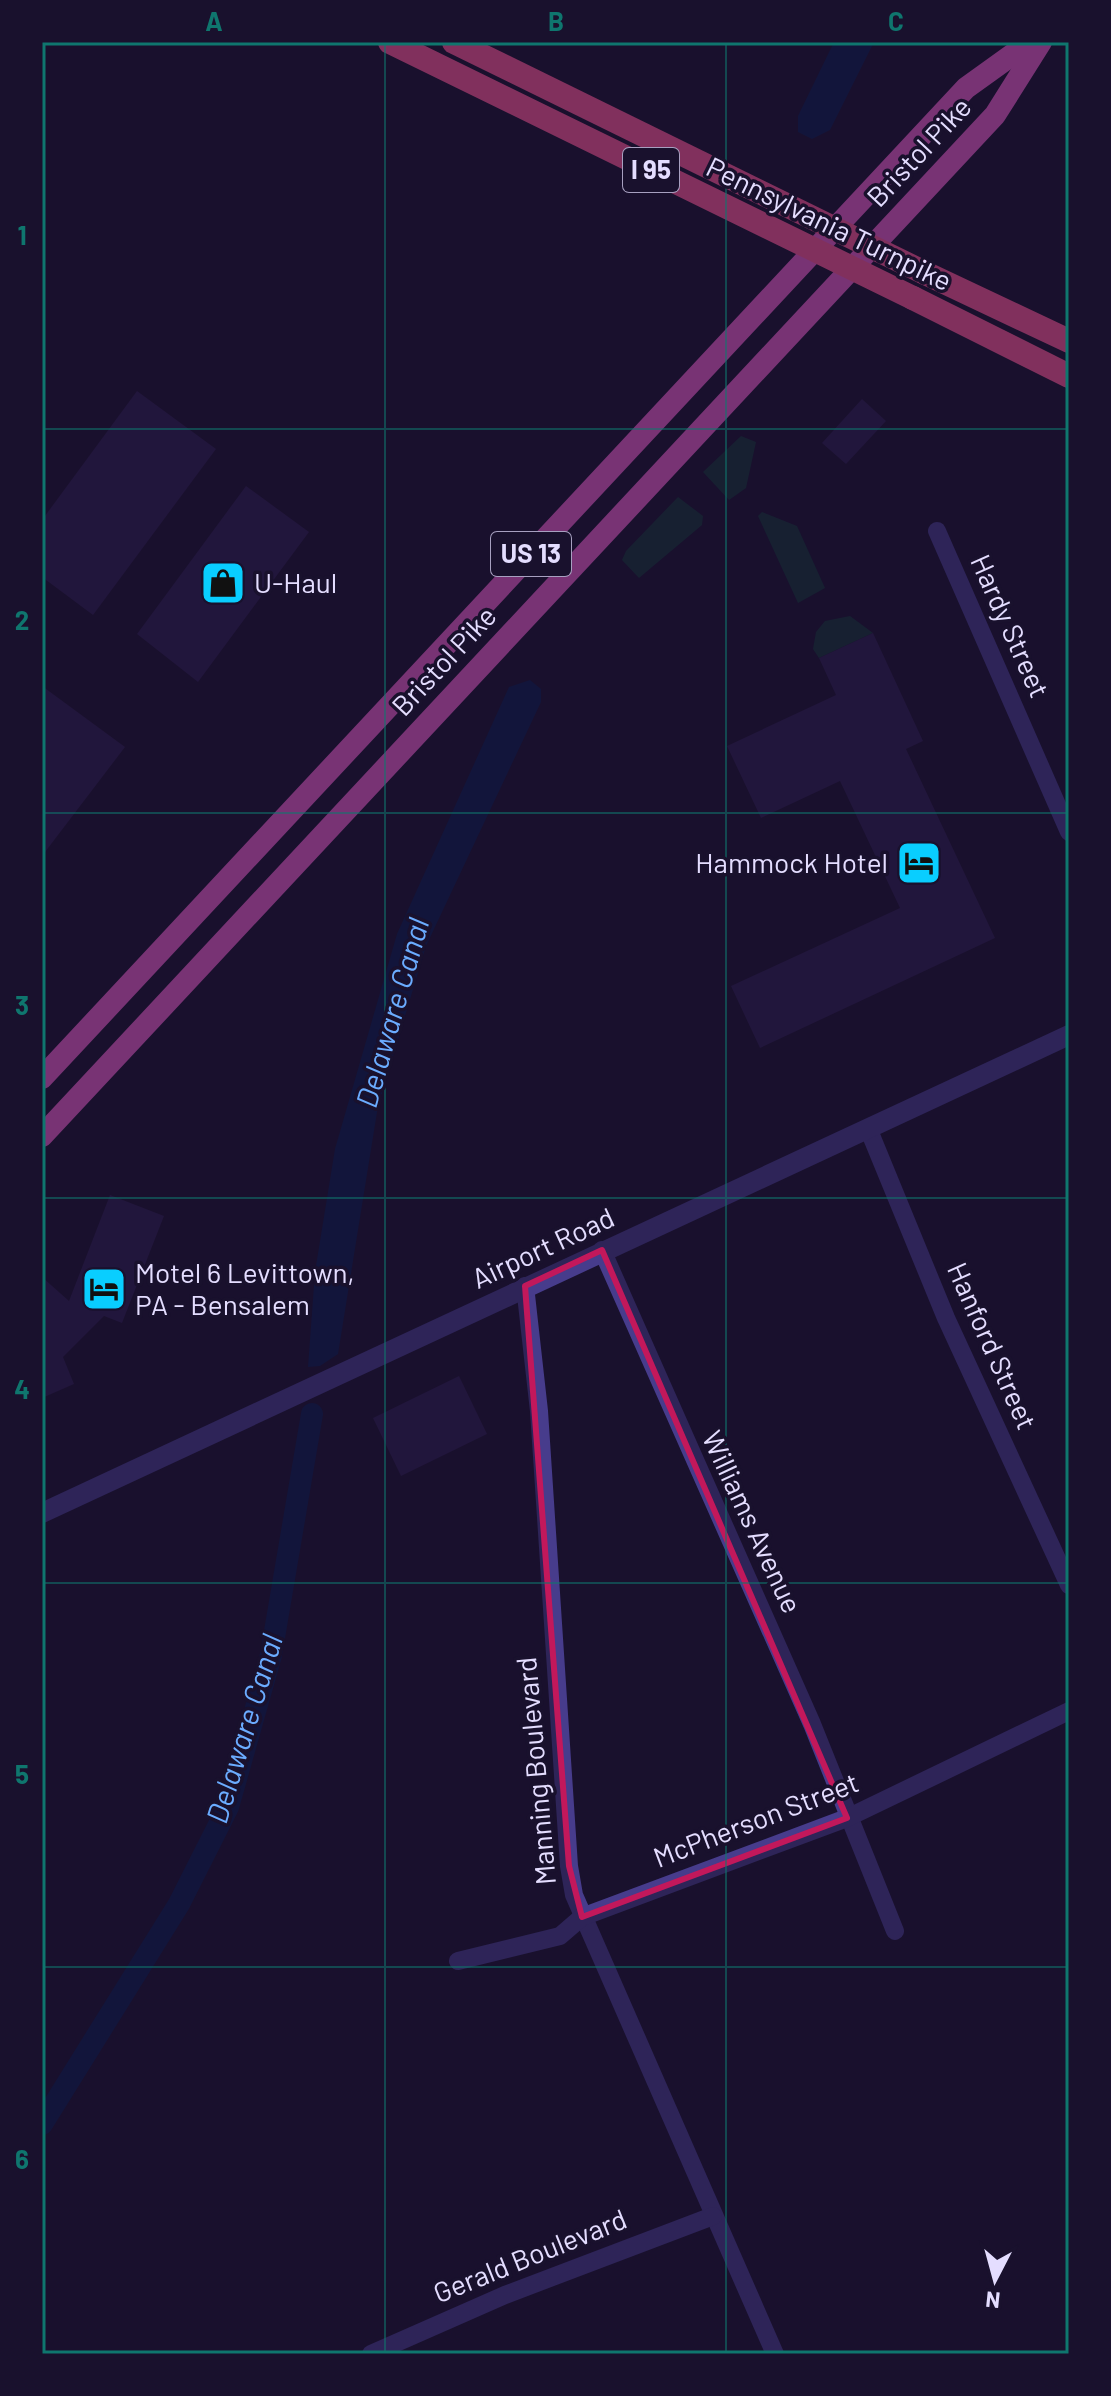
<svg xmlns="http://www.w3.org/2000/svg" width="1111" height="2396" font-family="Barlow,sans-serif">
	<rect width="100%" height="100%" fill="#19112d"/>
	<g fill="#143437">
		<path d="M741 436 756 442 746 488 729 500 703 472Z"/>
		<path d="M678 497 703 516 702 525 639 578 622 560 626 551Z"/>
		<path d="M762 512 797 526 825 588 798 603 758 516Z"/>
		<path d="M850 616 873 633 819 658 813 649 816 632 825 621Z"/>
	</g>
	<g fill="#0b1c4c">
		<path d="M834 42H874L830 130 812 139 798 132V116Z"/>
		<path d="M530 680 541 689V702L426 946 378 1106 338 1354 320 1366 308 1367 315 1272 335 1149 397 934 509 687Z"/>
	</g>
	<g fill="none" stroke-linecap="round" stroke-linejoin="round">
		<path stroke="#0b1c4c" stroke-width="22" d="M42 2124 179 1904 228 1807 271 1655 312 1414"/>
	</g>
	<g fill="#2c1d4e">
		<path d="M137 391 216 449 93 615 42 577V520Z"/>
		<path d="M862 399 886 421 846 464 822 443Z"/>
		<path d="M246 486 309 532 198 682 137 634Z"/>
		<path d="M873 633 923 741 906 749 995 938 760 1048 731 986 900 908 840 781 761 818 727 746 836 695 819 658Z"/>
		<path d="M42 686 125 747 42 856Z"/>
		<path d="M110 1195 164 1216 122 1323 104 1316 63 1357 74 1384 42 1398V1277L69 1301Z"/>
		<path d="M459 1376 487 1434 401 1476 373 1418Z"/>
	</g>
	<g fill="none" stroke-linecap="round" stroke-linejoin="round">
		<g stroke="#473c8c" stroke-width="18">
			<path d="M937 531 1069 832"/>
			<path d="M868 1128 946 1318 1069 1585"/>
			<path d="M602 1250 812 1724 895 1931"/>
			<path d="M525 1286 539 1411 569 1866 574 1895 775 2354"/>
			<path d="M458 1961 560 1936 582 1917 847 1818 1069 1711"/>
			<path d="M371 2354 505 2295 713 2216"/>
		</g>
		<path stroke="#473c8c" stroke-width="20" d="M42 1513 1069 1035"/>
		<g stroke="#ea5ecb" stroke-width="22">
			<path d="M42 1078 966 88 1030 42"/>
			<path d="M42 1136 995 115 1041 42"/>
		</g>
		<g stroke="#ff5897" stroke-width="24">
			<path d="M925 273 1069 341"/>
			<path d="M913 298 1069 376"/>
		</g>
		<g stroke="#ff5897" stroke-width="24">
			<path d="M390 42 913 298"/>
			<path d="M454 42 925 273"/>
		</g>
	</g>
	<path d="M0 0H1111V2396H0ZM602 1250 847 1818 582 1917 569 1866 525 1286Z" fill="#19112d" fill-opacity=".55" fill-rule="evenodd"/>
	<path fill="none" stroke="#c2185b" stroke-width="6" stroke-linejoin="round" d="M602 1250 847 1818 582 1917 569 1866 525 1286Z"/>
	<path fill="none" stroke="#0f766e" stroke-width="2" stroke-opacity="0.55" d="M385 42V2354M726 42V2354M42 429H1069M42 813H1069M42 1198H1069M42 1583H1069M42 1967H1069"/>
	<defs>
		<g id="shop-square" transform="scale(2.3)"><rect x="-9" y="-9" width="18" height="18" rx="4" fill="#09ceff" stroke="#19112d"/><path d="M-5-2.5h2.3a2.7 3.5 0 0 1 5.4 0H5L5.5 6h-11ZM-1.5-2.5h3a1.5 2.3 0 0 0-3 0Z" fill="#111"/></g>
		<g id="hotel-square" transform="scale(2.3)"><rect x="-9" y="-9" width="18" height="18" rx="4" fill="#09ceff" stroke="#19112d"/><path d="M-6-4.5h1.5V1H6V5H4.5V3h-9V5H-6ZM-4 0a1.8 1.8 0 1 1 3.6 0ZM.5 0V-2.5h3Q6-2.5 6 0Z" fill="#111"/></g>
	</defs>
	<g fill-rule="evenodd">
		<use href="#shop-square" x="223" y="583"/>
		<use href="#hotel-square" x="919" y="863"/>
		<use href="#hotel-square" x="104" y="1289"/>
	</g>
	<g text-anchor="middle" stroke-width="7" stroke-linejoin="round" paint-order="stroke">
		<g fill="#19112d" stroke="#a7a0c0" stroke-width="2">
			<rect x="623" y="148" width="56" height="44" rx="6"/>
			<rect x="491" y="532" width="80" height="44" rx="6"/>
		</g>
		<g font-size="26" font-weight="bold" fill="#e4ddff">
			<text x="651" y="179">I 95</text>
			<text x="531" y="563">US 13</text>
		</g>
		<g font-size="28" fill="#e4ddff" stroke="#19112d">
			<text transform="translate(919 152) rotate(-47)" y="10">Bristol Pike</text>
			<text transform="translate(829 224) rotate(26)" y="10">Pennsylvania Turnpike</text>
			<text transform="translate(1010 626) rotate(66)" y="10">Hardy Street</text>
			<text transform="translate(444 661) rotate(-47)" y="10">Bristol Pike</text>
			<text transform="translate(543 1248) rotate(-25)" y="10">Airport Road</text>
			<text transform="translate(992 1346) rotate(66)" y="10">Hanford Street</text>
			<text transform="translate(752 1522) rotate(65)" y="10">Williams Avenue</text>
			<text transform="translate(536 1771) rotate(-95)" y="10">Manning Boulevard</text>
			<text transform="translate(756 1820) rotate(-21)" y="10">McPherson Street</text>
			<text transform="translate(530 2256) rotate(-22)" y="10">Gerald Boulevard</text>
		</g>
		<g font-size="28" fill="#e4ddff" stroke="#19112d" text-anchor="start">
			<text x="254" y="593">U-Haul</text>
			<text x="888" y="873" text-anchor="end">Hammock Hotel</text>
			<text x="135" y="1283">Motel 6 Levittown,<tspan x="135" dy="32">PA - Bensalem</tspan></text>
		</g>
		<g font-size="30" font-style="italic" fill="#6bacff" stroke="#19112d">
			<text transform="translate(393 1013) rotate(-74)" y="10">Delaware Canal</text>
			<text transform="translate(245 1729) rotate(-73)" y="10">Delaware Canal</text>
		</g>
	</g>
	<rect width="1111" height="2396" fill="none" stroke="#19112d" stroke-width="88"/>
	<g transform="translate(995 2280) rotate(186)" stroke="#19112d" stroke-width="6" paint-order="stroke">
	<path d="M0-6L14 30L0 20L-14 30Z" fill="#e4ddff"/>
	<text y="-12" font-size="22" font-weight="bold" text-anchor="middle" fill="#e4ddff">N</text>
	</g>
	<rect x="44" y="44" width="1023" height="2308" fill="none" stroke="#0f766e" stroke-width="3"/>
	<g font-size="26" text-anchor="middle" font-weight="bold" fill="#0f766e">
		<text x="214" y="31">A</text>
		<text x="556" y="31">B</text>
		<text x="896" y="31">C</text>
		<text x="22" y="245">1</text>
		<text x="22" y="630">2</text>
		<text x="22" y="1015">3</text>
		<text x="22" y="1399">4</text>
		<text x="22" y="1784">5</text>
		<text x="22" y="2169">6</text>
	</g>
</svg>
